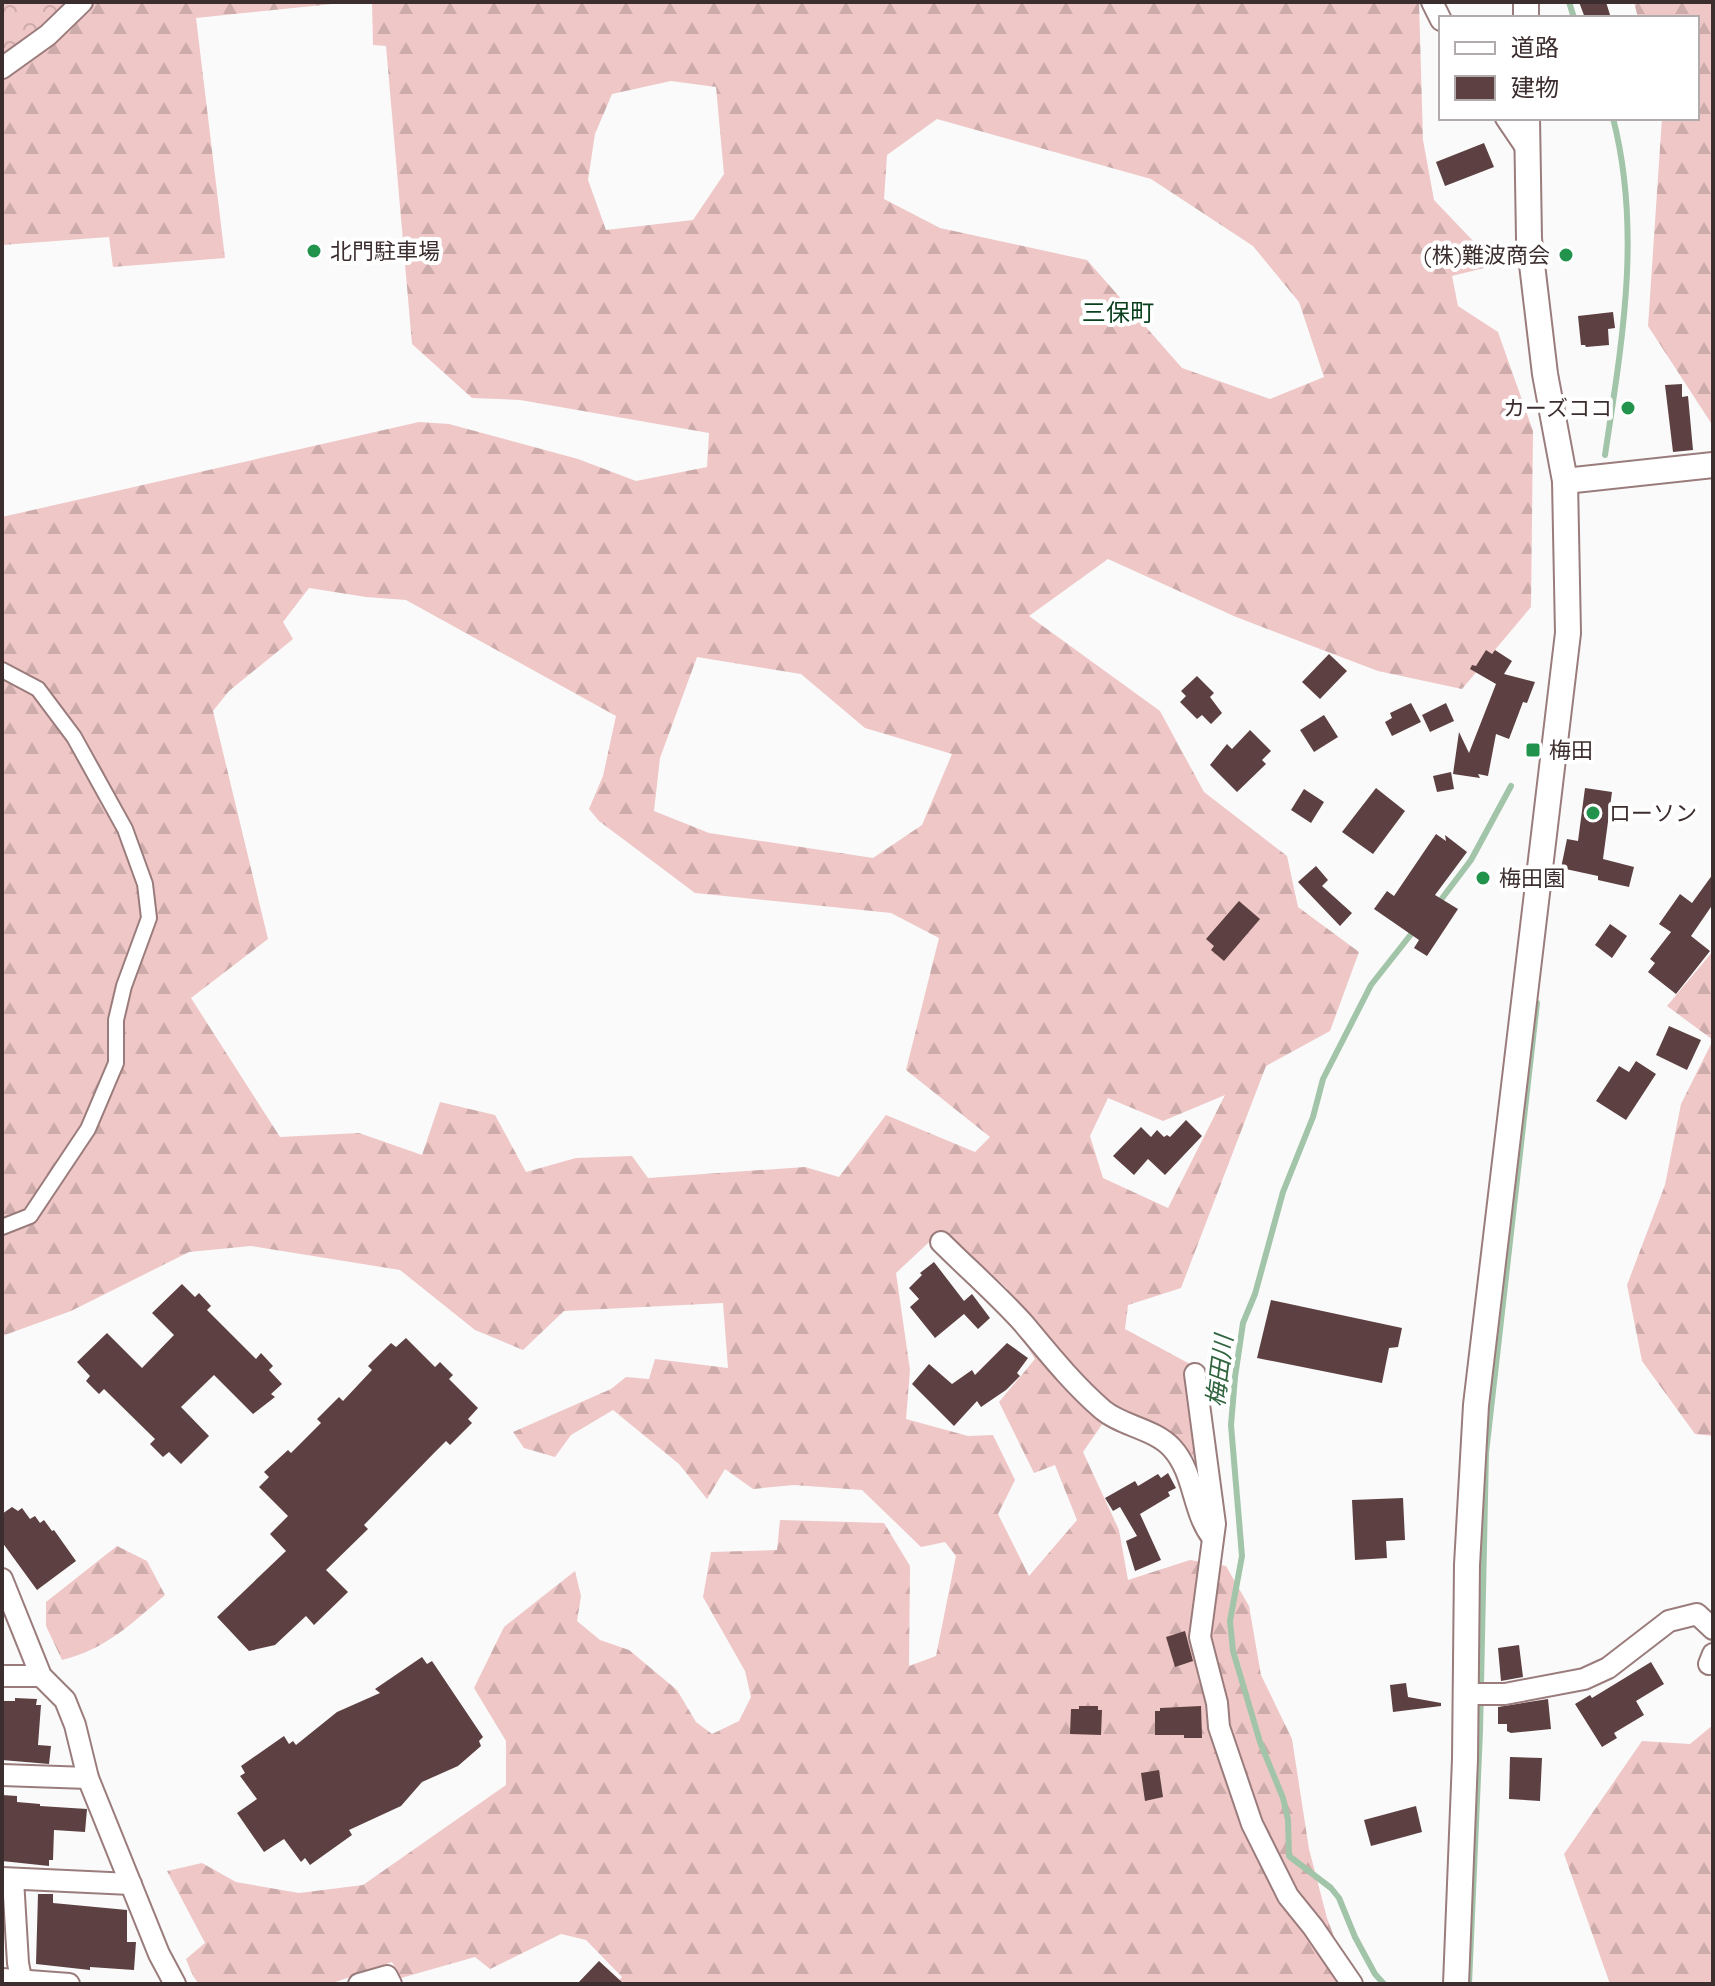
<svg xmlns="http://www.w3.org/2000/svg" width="1715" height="1986" font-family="Quicksand,'Noto Sans JP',sans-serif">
	<defs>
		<pattern id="forest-firs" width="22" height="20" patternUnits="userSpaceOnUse" patternTransform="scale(2)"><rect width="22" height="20" fill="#efc7c7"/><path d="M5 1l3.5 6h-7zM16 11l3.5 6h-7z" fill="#ceabab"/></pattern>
		<pattern id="park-crowns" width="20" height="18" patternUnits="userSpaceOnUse" patternTransform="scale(2)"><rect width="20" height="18" fill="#efc7c7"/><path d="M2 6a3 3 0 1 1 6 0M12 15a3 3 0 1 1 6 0" fill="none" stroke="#ceabab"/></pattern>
	</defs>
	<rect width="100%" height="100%" fill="#fafafa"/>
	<g fill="url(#forest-firs)" fill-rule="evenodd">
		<path d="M2 2H352L196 18 225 258 113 267 109 237 2 245Z"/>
		<path d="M372 2H1419L1423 140 1434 200 1496 265 1452 276 1458 306 1498 332 1533 431 1531 607 1462 689 1378 671 1236 617 1108 559 1029 616 1160 711 1204 792 1287 856 1298 907 1359 952 1330 1031 1266 1066 1181 1288 1128 1305 1125 1329 1190 1364 1200 1465 1182 1443 1112 1410 1083 1452 1119 1530 1128 1580 1190 1560 1226 1566 1249 1606 1261 1675 1292 1739 1309 1849 1327 1918 1352 1984H616L622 1977 586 1940 561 1934 490 1969 475 1957 401 1978 392 1962 330 1984H199L193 1976 186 1959 205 1943 167 1871 202 1863 236 1882 299 1893 363 1885 506 1785V1741L474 1688 504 1627 575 1571 581 1596 577 1621 600 1640 629 1650 677 1690 696 1722 712 1734 739 1721 751 1697 745 1671 703 1597 711 1552 777 1550 780 1520 884 1523 910 1566 909 1666 936 1656 956 1556 945 1542 921 1547 862 1490 794 1485 753 1489 725 1469 707 1499 679 1464 613 1410 571 1435 555 1457 524 1448 513 1432 611 1389 626 1377 649 1379 655 1359 728 1368 723 1303 564 1311 523 1350 475 1330 400 1270 251 1246 189 1252 71 1311 2 1336V517L419 422 449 424 578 459 636 481 707 467 709 433 520 400 472 398 412 344 386 46 373 45ZM671 81 716 87 724 174 693 220 606 230 588 180 595 134 612 94ZM937 119 1151 179 1253 246 1299 302 1324 377 1270 399 1182 368 1087 260 940 228 884 199 887 155ZM309 588 366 597 406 600 616 716 603 776 589 809 599 821 695 893 891 913 939 938 906 1070 990 1137 975 1152 886 1115 839 1177 805 1167 648 1178 632 1156 576 1158 526 1172 495 1115 440 1102 422 1155 359 1133 280 1137 191 998 268 939 213 711 229 691 293 639 283 622ZM697 657 801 674 865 728 952 754 922 825 873 858 709 833 654 811 660 758ZM1225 1095 1168 1208 1103 1178 1090 1136 1108 1098 1163 1121ZM941 1231 1007 1288 1017 1330 1035 1359 999 1402 1034 1473 1055 1465 1077 1520 1029 1576 998 1514 1015 1480 993 1435 968 1436 906 1419 910 1370 896 1273Z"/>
		<path d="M1634 2H1713V426L1648 326 1662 118H1697V18H1638Z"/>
		<path d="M1713 951V1436L1695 1434 1642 1361 1627 1285 1665 1185 1681 1104 1713 1040 1667 1006Z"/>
		<path d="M117 1546 147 1561 165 1595C131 1624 106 1649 62 1660L46 1626V1602Z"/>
		<path d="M1713 1725V1984H1610L1564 1854 1642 1741 1690 1744Z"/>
	</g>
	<path fill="url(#park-crowns)" d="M2 2H89C65 35 36 57 2 79Z"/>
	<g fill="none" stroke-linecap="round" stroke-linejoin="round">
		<g stroke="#a2c5a9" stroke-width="6">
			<path d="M1569 2 1574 18"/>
			<path d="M1605 455C1622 342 1642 231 1613 118"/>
			<path d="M1437 905 1471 860 1511 786"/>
			<path d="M1384 1984 1375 1974 1355 1937 1339 1898 1331 1888 1289 1856 1288 1820 1283 1798 1260 1742 1233 1651 1230 1621 1242 1556 1231 1425 1235 1377 1243 1323 1255 1294 1283 1192 1313 1117 1323 1079 1371 985 1416 928"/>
			<path d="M1469 1984 1480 1731 1486 1453 1537 1003"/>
		</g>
	</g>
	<g fill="#5d4041">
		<path d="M1579 2H1606L1611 18H1585Z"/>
		<path d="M1484 143 1494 167 1445 186 1436 162Z"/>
		<path d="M1613 312 1615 328 1608 329 1609 345 1586 347 1585 345H1581L1578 316Z"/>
		<path d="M1682 384V397L1688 396 1693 450 1673 452 1665 385Z"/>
		<path d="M1486 650 1492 654 1495 650 1512 661 1504 674 1535 682 1527 703 1523 702 1509 739 1496 734 1488 776 1478 774 1480 778 1453 774 1459 732 1469 753 1496 684 1470 669 1472 665 1476 666Z"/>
		<path d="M1329 654 1347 671 1320 699 1302 682Z"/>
		<path d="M1197 676 1214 693 1210 697 1222 713 1211 724 1202 715 1197 719 1180 702 1186 696 1181 691Z"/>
		<path d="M1411 703 1421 722 1392 736 1385 722 1392 718 1390 713Z"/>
		<path d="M1446 703 1454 721 1430 732 1422 715Z"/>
		<path d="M1324 715 1338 737 1314 752 1300 730Z"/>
		<path d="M1250 730 1271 751 1262 760 1266 764 1237 792 1210 765 1227 744 1232 749Z"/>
		<path d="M1451 772 1454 789 1437 792 1433 776Z"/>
		<path d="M1376 788 1405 811 1373 854 1342 832Z"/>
		<path d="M1585 788 1612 792 1603 859 1634 867 1629 887 1598 880V876L1561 868 1567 839 1578 841Z"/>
		<path d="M1304 789 1324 802 1311 823 1291 810Z"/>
		<path d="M1436 834 1446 841 1445 835 1467 852 1435 895 1458 909 1427 956 1414 948 1419 940 1374 909 1387 891 1394 896Z"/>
		<path d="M1316 866 1328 880 1322 886 1352 913 1340 926 1298 882Z"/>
		<path d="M1713 874V904L1691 936 1710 951 1676 994 1648 972 1655 963 1650 959 1671 932 1659 924 1680 894 1692 903Z"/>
		<path d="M1239 901 1260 919 1224 961 1211 950 1214 946 1206 939Z"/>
		<path d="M1610 924 1627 936 1612 958 1595 945Z"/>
		<path d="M1669 1026 1701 1040 1687 1070 1656 1055Z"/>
		<path d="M1636 1061 1656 1074 1626 1120 1596 1101 1619 1066 1629 1072Z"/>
		<path d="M1186 1120 1202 1136 1165 1175 1148 1159 1134 1175 1113 1156 1141 1127 1151 1137 1157 1130 1164 1137 1167 1135 1170 1137Z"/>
		<path d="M934 1262 964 1301 972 1294 990 1318 978 1329 964 1314 935 1338 910 1307 919 1299 909 1288 922 1275 920 1273Z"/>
		<path d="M182 1284 195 1297 199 1293 211 1306 207 1310 256 1359 261 1353 273 1366 269 1370 282 1384 271 1394 275 1397 253 1414 214 1375 181 1407 209 1436 181 1464 169 1452 163 1457 150 1444 155 1439 104 1389 99 1394 86 1381 90 1376 77 1362 107 1333 142 1368 174 1335 152 1313Z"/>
		<path d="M1271 1300 1402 1328 1398 1347 1389 1348 1382 1383 1257 1358Z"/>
		<path d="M406 1338 435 1367 440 1362 453 1375 449 1379 478 1408 468 1419 472 1423 450 1445 446 1441 435 1452 364 1525 368 1529 326 1570 348 1592 314 1625 306 1616 275 1645 249 1651 217 1617 286 1551 270 1534 288 1516 259 1487 269 1477 264 1472 288 1450 291 1453 321 1423 317 1419 339 1397 343 1401 372 1370 368 1366 391 1343 396 1347Z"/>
		<path d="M1007 1343 1028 1358 1017 1373 1020 1376 1006 1390 981 1407 977 1401 954 1426 912 1384 929 1364 952 1384 972 1370 975 1375Z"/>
		<path d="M1168 1473 1176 1488 1168 1492 1170 1496 1140 1514 1161 1560 1135 1571 1126 1541 1137 1536 1120 1507 1113 1511 1105 1498 1135 1481 1138 1486 1158 1474 1161 1478Z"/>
		<path d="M1403 1498 1405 1540 1386 1541 1387 1558 1355 1560 1352 1500Z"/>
		<path d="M12 1507 18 1511 22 1508 30 1519 35 1516 40 1523 44 1520 52 1531 54 1530 76 1561 37 1590 2 1542V1514Z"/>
		<path d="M1185 1631 1193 1661 1175 1667 1166 1637Z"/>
		<path d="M1519 1645 1523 1677 1501 1681 1498 1648Z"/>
		<path d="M422 1657 427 1664 432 1661 483 1737 479 1741 481 1746 458 1766 422 1782 401 1806 349 1830 352 1835 310 1865 305 1858 301 1862 284 1839 264 1852 237 1813 257 1799 240 1776 245 1773 241 1766 284 1736 289 1744 293 1741 296 1745 337 1712 380 1693 375 1689Z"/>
		<path d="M1651 1662 1664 1684 1636 1701 1644 1715 1614 1733 1617 1738 1602 1747 1575 1704 1590 1695 1592 1698Z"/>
		<path d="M1406 1683 1408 1697 1441 1703V1706L1393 1712 1390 1685Z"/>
		<path d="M15 1698 37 1699 36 1705H41L38 1745 51 1746 49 1764 2 1760V1701H15Z"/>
		<path d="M1548 1699 1551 1729 1511 1733 1507 1731V1724H1498V1707Z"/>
		<path d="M1079 1706H1098V1710H1102L1101 1735 1070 1734 1071 1709H1079Z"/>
		<path d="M1201 1706 1202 1738H1184V1735H1155V1711H1160V1708Z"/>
		<path d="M1510 1757 1542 1758 1540 1801 1509 1799Z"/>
		<path d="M1159 1770 1163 1797 1145 1801 1141 1773Z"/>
		<path d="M2 1795 17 1796V1802L40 1804V1806L87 1809 85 1832 54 1830 53 1860H49V1866L2 1861Z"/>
		<path d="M1416 1806 1422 1832 1371 1846 1364 1820Z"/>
		<path d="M38 1894H53V1903L127 1910V1942H136L134 1970 90 1967V1970L36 1964Z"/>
		<path d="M599 1961 624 1984H577Z"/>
	</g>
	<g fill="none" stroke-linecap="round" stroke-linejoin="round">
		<g stroke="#9b7c7c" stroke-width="18">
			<path id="pedestrian" d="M2 670 38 689 74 737 125 829 145 884 149 918 124 986 116 1020V1063L88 1129 30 1216 2 1227"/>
		</g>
		<g stroke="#9b7c7c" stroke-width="24">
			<g id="minor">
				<path d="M1432 2 1441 20"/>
				<path d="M2 68 48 35 82 2"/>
				<path d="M1506 118 1527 149"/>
				<path d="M941 1242C968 1269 998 1295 1024 1324 1049 1354 1073 1384 1103 1410 1122 1426 1155 1429 1172 1448 1195 1473 1192 1511 1212 1537"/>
				<path d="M1195 1374 1215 1524 1200 1637 1217 1703 1219 1727 1252 1824 1288 1896 1313 1927 1352 1984"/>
				<path d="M2 1579 41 1676 65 1700 75 1725 88 1778 159 1954 175 1984"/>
				<path d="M1709 1664 1713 1654"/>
				<path d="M2 1676H41"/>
				<path d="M1465 1694H1505L1584 1679 1608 1668 1669 1621 1697 1614 1713 1629"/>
				<path d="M2 1775 88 1778"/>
				<path d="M2 1878 131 1884"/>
				<path d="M13 1879 18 1963 22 1984"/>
				<path d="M2 1979 69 1984"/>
				<path d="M359 1984 387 1976 391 1984"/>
			</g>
		</g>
		<g stroke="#9b7c7c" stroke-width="28">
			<g id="tertiary">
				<path d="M1526 2V18"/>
				<path d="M1565 481 1713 465"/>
				<path d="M1456 1984 1465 1759 1467 1565 1476 1405 1568 633 1565 481 1545 374 1529 239 1527 118"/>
			</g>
		</g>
		<use href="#pedestrian" stroke="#fff" stroke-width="14"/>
		<use href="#minor" stroke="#fff" stroke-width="20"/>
		<use href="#tertiary" stroke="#fff" stroke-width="24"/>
	</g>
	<g fill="#22934d" stroke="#fff" stroke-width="3">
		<circle cx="314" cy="251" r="8"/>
		<circle cx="1566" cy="255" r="8"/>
		<circle cx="1628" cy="408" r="8"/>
		<rect x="1525" y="742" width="16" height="16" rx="4"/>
		<circle cx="1593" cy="813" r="8"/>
		<circle cx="1483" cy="878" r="8"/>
	</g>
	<g text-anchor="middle" stroke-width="8" stroke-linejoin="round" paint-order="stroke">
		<g font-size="22" fill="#3c2e2e" stroke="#fff" text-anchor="start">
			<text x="330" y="259">北門駐車場</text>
			<text x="1550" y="263" text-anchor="end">(株)難波商会</text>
			<text x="1612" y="416" text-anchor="end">カーズココ</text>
			<text x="1549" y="758">梅田</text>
			<text x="1609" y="821">ローソン</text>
			<text x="1499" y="886">梅田園</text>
		</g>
		<g font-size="24" fill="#0a401e" stroke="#fff">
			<text x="1118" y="321">三保町</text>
		</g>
		<g font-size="24" font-style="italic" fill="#30653f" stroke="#fff">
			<text transform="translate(1220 1371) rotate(-83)" y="8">梅田川</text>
		</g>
	</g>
	<rect width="1715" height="1986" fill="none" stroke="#3c2e2e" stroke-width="8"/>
	<rect x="1439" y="16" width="260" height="104" fill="#ffffff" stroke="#b1abab" stroke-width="2"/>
	<rect x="1455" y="42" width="40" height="12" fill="#ffffff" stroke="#b1abab" stroke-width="2"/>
	<text x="1511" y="56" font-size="24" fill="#3c2e2e">道路</text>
	<rect x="1455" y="76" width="40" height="24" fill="#5d4041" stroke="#b1abab" stroke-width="2"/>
	<text x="1511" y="96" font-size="24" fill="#3c2e2e">建物</text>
</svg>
